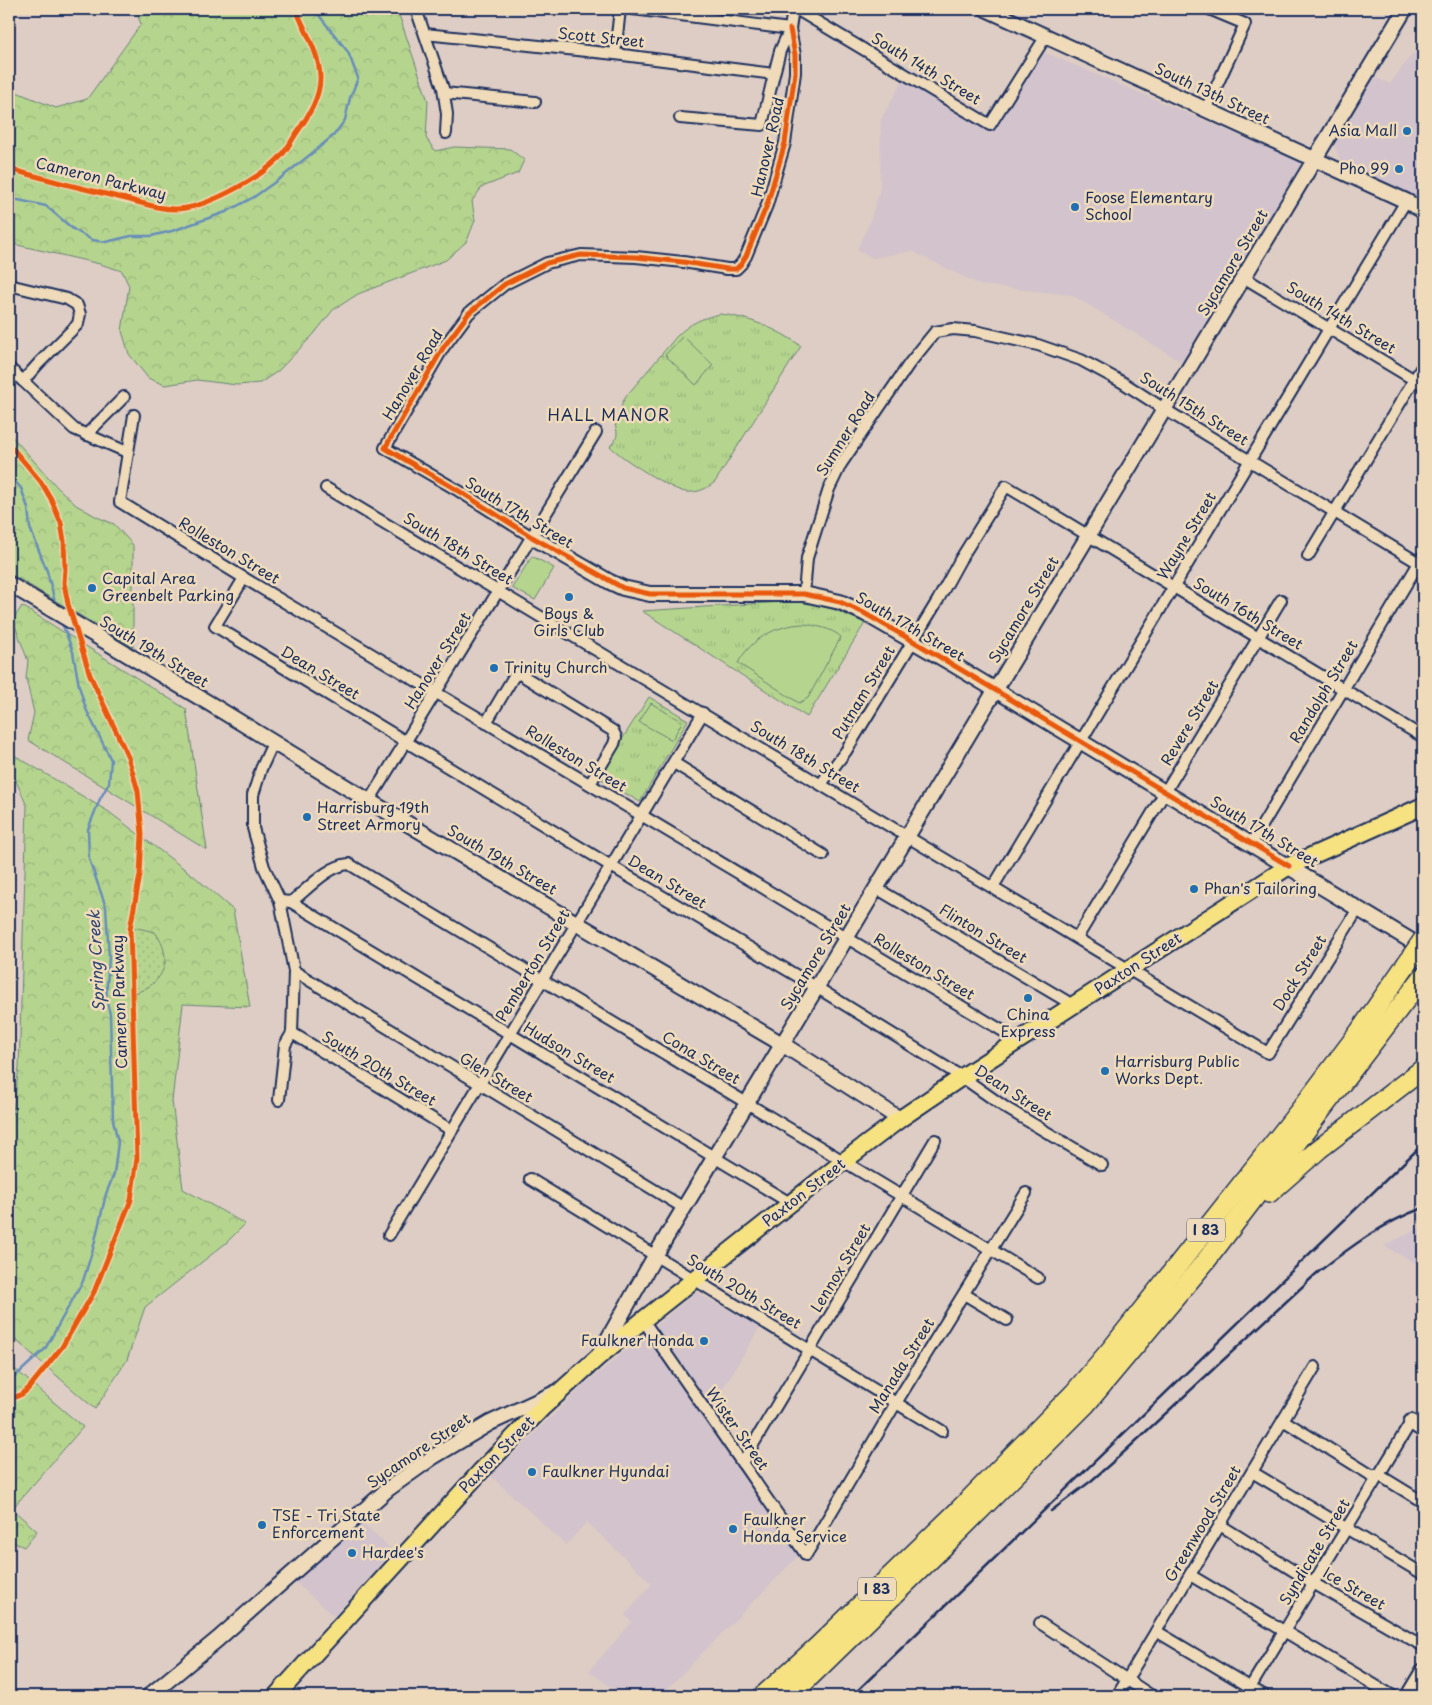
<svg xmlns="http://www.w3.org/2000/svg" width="1432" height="1705" font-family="'Playpen Sans',sans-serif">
	<defs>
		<pattern id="grass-tufts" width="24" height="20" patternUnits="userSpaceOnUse" patternTransform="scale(1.25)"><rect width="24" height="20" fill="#b5d58e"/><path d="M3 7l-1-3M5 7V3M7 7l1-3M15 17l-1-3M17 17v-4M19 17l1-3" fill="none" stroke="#9bb77d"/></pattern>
		<pattern id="forest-crowns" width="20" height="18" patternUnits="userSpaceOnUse" patternTransform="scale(1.25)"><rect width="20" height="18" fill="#b5d58e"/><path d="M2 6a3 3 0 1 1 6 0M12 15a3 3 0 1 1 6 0" fill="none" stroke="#9bb77d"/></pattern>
		<pattern id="garden-dots" width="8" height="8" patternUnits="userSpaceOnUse" patternTransform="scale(1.25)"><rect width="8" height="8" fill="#b5d58e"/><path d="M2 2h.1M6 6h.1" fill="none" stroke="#9bb77d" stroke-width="1.8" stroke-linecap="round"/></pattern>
	</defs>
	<rect width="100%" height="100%" fill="#decdc4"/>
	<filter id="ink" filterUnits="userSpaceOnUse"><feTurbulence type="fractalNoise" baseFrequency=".02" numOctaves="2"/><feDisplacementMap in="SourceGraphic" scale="10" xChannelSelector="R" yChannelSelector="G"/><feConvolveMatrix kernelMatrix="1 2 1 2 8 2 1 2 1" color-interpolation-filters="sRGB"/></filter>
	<g filter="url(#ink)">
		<g fill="#d2c3cc">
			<path d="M1041 51 1302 162 1182 362 1072 295 980 285 912 251 873 258 857 250 869 225 880 189 881 120 903 80 992 132Z"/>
			<path d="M1413 53 1423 58V203L1401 190 1349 166 1341 161 1335 147 1336 137 1371 76 1390 84Z"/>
			<path d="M1423 1226V1267L1384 1246Z"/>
			<path d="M696 1292 760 1327 705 1418 801 1553 660 1696H623L589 1671 632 1622 625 1615 652 1584 587 1522 566 1545 491 1476 584 1385Z"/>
			<path d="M359 1520 393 1551 334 1616 292 1579Z"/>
		</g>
		<g fill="url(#grass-tufts)" stroke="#688276">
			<path d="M720 314C748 317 778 329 801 346L715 482C706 489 698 493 686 492 673 491 619 457 610 446 617 440 619 434 615 425L621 420 622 403 628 394 677 336C690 323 702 318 720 314Z"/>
			<path d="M798 601 833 609 865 623 807 717 642 611Z"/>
			<path d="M649 697 688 720 640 802 598 777Z"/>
		</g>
		<g fill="url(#forest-crowns)" stroke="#688276">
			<path d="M135 9H397L428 101 426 138 435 151 454 147 510 149 524 160 518 173 482 187 472 201 475 220 467 241 446 260 358 294 333 310 314 334 278 371 260 383 237 385 197 380 165 385 148 378 129 354 122 331 129 286 122 271 100 264 9 243V89L56 108 87 99 141 24Z"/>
			<path d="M9 433 57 487 76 505 97 517 114 524 133 545V647L9 573Z"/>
			<path d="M22 606 186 709 207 850 28 740 34 713 26 678 28 661 13 620Z"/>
			<path d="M9 752 109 812 195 877 233 910 250 1007 183 1004 172 1101 183 1189 245 1224 226 1243 145 1307 127 1360 95 1409 9 1334V1120L13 1111 19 1068 27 806 9 765Z"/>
			<path d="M9 1364 83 1427 12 1509 37 1531 24 1547 9 1540Z"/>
		</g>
		<path fill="url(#garden-dots)" stroke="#688276" d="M133 927 155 932C174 958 165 983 135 993Z"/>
		<g fill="#b5d58e" stroke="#688276">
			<path d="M683 336 713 365 696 385 665 355Z"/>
			<path d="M532 556 554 568 535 600 512 588Z"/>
			<path d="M804 624C817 626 831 628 841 637L808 698 799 703 738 663C751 639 776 625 804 624Z"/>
			<path d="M651 703 682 722 672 740 639 722Z"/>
		</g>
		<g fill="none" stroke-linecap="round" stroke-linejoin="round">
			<g stroke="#688dba" stroke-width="2.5">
				<path d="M9 198 46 206 73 229 92 240 106 242 131 236H151L172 231 226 212 254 197 282 177 311 154 334 135 345 120 350 98 358 78 348 52 314 9"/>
				<path d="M9 475 21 488 28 508 30 528 47 571 56 606"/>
				<path d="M9 1382 45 1349 83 1281 93 1249 106 1194 114 1174 118 1142 113 1120 110 1014 106 999 109 957 106 907 89 859 88 829 100 799 109 783 111 760 86 709 79 686 73 652 62 623"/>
			</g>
			<g stroke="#1b2f5e" stroke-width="14">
				<g id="street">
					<path d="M416 9 443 88 447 114 446 133"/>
					<path d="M633 9 790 29"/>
					<path d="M796 9 990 125 1046 36"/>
					<path d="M425 34 615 54 774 74"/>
					<path d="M615 54 620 9"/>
					<path d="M444 93 535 102"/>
					<path d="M1206 109 1245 24 1209 9"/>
					<path d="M680 118 762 125 774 74 780 51 790 29 793 9"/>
					<path d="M1243 277 1423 385"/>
					<path d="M9 285 67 299 77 305 80 314 78 324 39 363 23 381 9 368"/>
					<path d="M23 381 74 429 127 452"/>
					<path d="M134 415 120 502 244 578 1018 1040"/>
					<path d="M86 435 124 397"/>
					<path d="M326 488 1268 1053 1358 909"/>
					<path d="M532 537 459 491 385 448 443 348 469 313 505 284 547 263 581 255 636 257 683 262 727 269H736L741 264 746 256 767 205 785 143 795 73V55L790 29"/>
					<path d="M1308 556 1423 365"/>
					<path d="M244 578 215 626 611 866 816 987 962 1077 1006 1108 1102 1165"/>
					<path d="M804 594 807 558 829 489 841 464 864 430 909 364 935 332 953 329 975 331 1038 345 1081 360 1122 382 1164 409 1419 563"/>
					<path d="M486 723 514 676 520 674 613 731 616 737 614 744 590 784"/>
					<path d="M273 743 261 769 253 795V828L264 867 280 901 294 971 292 1033 285 1045 279 1100"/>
					<path d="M674 763 823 855"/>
					<path d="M821 784 846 751 938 600 960 560 1006 486 1423 737"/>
					<path d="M369 801 596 432"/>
					<path d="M1251 844 1423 556"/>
					<path d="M993 887 1406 201"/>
					<path d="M876 888 1073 1005"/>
					<path d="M280 901 291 902 790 1203"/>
					<path d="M291 902C308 889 327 866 349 864L1038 1278"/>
					<path d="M1077 938 1281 600"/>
					<path d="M294 971 684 1208"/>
					<path d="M292 1033 451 1130"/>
					<path d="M530 1179C667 1263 804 1347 942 1431"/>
					<path d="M389 1235 703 713"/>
					<path d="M964 1294 1007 1320"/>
					<path d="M643 1320 806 1555 896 1403 1026 1193"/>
					<path d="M1283 1420 1371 1475H1379L1423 1502"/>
					<path d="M742 1463 935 1140"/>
					<path d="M1252 1472 1423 1574"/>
					<path d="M1220 1525 1313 1583 1423 1646"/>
					<path d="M1190 1575 1393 1696"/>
					<path d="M1040 1623 1152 1696"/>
					<path d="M1156 1631 1265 1696"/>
					<path d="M1117 1696 1315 1367"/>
					<path d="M1245 1696 1411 1422"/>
				</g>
			</g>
			<g stroke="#1b2f5e" stroke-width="18">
				<g id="secondary">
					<path d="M986 9 1406 201 1423 211"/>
					<path d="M532 537 610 582 623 588 650 594H804L840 602 864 613 954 665 1423 948"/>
					<path d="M9 584 212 705 369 801 782 1044 900 1119"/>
					<path d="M600 1353 655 1256 1405 9"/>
					<path d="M1411 1422 1423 1430"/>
					<path d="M149 1696 218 1639 388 1489 433 1457 490 1423 557 1392"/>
					<path d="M1408 1696 1423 1671"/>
				</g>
			</g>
			<g stroke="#1b2f5e" stroke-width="20">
				<path id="primary" d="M276 1696 481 1471 543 1407 597 1358 643 1320 844 1161 900 1119 962 1077 1289 866 1423 806"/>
			</g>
			<g stroke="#1b2f5e" stroke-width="22">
				<g id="highway">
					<path d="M1269 1193 1319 1149 1423 1069"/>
					<path d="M763 1696 817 1647 958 1511 1074 1393 1113 1347 1305 1104 1360 1031 1405 966"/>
					<path d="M790 1696 945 1545 1086 1404 1205 1262 1423 977"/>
				</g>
			</g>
			<use href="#street" stroke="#efdbb9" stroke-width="10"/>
			<use href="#secondary" stroke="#efdbb9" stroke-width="14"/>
			<use href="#primary" stroke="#f7e281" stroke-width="16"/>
			<use href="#highway" stroke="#f7e281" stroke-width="19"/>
			<g stroke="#1b2f5e" stroke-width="2.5">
				<path d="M1051 1511 1091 1481 1123 1453 1317 1273C1350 1247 1384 1222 1423 1208"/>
				<path d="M852 1696 1423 1144"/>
			</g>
			<g stroke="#1b2f5e" stroke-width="22" stroke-linecap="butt">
				<path id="highway-bridge" d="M1405 966 1423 940"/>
			</g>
			<use href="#highway-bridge" stroke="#f7e281" stroke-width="19"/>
			<g stroke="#efdbb9" stroke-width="8">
				<g id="cycleway">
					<path d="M790 29 795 55V73L785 143 767 205 746 256 741 264 736 269H727L683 262 636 257 581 255 547 263 505 284 469 313 443 348 385 448 459 491 532 537 623 588 650 594H804L840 602 864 613 913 641 1289 866"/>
					<path d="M9 169C48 180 87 190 126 199 142 203 158 209 174 209 203 210 258 179 278 159 285 153 289 145 294 137 306 119 321 99 320 76 319 52 304 30 296 9"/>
					<path d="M9 444 41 482 51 499 61 523 64 541 65 568 64 583 68 604 90 675 128 757 138 791 142 834 140 875 130 929 137 1158 131 1200 94 1292 62 1347 28 1389 22 1394 9 1400"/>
				</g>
			</g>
			<use href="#cycleway" stroke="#e8590c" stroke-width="5"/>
		</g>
	</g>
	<g fill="#1f6fb2" stroke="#efdbb9" stroke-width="2">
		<circle cx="1407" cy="131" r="5"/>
		<circle cx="1399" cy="169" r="5"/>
		<circle cx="1075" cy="207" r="5"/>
		<circle cx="92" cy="588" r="5"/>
		<circle cx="569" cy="597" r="5"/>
		<circle cx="494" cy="668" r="5"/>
		<circle cx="307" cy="817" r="5"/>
		<circle cx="1194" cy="889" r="5"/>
		<circle cx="1028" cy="998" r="5"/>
		<circle cx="1105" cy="1071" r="5"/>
		<circle cx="704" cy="1341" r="5"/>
		<circle cx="532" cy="1472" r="5"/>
		<circle cx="262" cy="1525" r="5"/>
		<circle cx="733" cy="1529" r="5"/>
		<circle cx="352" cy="1553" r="5"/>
	</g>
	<g text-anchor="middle" stroke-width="5" stroke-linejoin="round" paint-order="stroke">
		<g fill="#efdbb9" stroke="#5b6379" stroke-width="1">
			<rect x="1187" y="1218.5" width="38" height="23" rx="4"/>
			<rect x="858" y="1577.5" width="38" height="23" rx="4"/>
		</g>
		<g font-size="14" font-weight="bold" fill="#1b2f5e">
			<text x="1206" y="1235">I 83</text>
			<text x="877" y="1594">I 83</text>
		</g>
		<g font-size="15" fill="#1b2f5e" stroke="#efdbb9">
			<text transform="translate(601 38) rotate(6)" y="5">Scott Street</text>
			<text transform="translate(926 69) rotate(31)" y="5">South 14th Street</text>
			<text transform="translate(1212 94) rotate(25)" y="5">South 13th Street</text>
			<text transform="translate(768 147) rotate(-77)" y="5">Hanover Road</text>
			<text transform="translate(101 179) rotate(14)" y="5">Cameron Parkway</text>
			<text transform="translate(1233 263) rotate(-59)" y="5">Sycamore Street</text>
			<text transform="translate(1341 318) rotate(31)" y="5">South 14th Street</text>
			<text transform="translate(413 375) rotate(-59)" y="5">Hanover Road</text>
			<text transform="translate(1194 409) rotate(32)" y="5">South 15th Street</text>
			<text transform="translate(846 434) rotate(-58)" y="5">Sumner Road</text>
			<text transform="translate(519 513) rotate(31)" y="5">South 17th Street</text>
			<text transform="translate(1187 536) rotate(-59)" y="5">Wayne Street</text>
			<text transform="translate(458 549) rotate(31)" y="5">South 18th Street</text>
			<text transform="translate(229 551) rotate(31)" y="5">Rolleston Street</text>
			<text transform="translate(1024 610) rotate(-59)" y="5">Sycamore Street</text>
			<text transform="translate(1248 614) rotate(31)" y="5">South 16th Street</text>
			<text transform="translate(910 627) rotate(30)" y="5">South 17th Street</text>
			<text transform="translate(154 652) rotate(31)" y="5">South 19th Street</text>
			<text transform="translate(438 661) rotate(-58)" y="5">Hanover Street</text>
			<text transform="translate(320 673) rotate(31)" y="5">Dean Street</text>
			<text transform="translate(1324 692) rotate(-59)" y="5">Randolph Street</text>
			<text transform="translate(864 693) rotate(-59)" y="5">Putnam Street</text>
			<text transform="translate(1190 723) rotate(-59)" y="5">Revere Street</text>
			<text transform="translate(805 757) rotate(31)" y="5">South 18th Street</text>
			<text transform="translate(576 759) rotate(31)" y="5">Rolleston Street</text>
			<text transform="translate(1264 832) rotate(31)" y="5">South 17th Street</text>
			<text transform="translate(502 860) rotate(30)" y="5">South 19th Street</text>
			<text transform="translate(667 882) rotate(31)" y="5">Dean Street</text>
			<text transform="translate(983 934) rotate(31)" y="5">Flinton Street</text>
			<text transform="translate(816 957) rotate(-59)" y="5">Sycamore Street</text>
			<text transform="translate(1138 964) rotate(-33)" y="5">Paxton Street</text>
			<text transform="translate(533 966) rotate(-59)" y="5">Pemberton Street</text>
			<text transform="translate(924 967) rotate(31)" y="5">Rolleston Street</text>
			<text transform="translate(1300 973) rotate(-58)" y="5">Dock Street</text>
			<text transform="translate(120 1002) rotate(-92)" y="5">Cameron Parkway</text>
			<text transform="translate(569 1053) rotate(31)" y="5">Hudson Street</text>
			<text transform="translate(701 1058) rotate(31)" y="5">Cona Street</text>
			<text transform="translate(379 1069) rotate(31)" y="5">South 20th Street</text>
			<text transform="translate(496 1078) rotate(31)" y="5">Glen Street</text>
			<text transform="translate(1013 1093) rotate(33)" y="5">Dean Street</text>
			<text transform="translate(804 1193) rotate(-38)" y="5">Paxton Street</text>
			<text transform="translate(841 1268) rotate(-59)" y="5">Lennox Street</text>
			<text transform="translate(744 1292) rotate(31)" y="5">South 20th Street</text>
			<text transform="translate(902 1366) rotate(-58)" y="5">Manada Street</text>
			<text transform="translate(737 1429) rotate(55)" y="5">Wister Street</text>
			<text transform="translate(419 1451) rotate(-34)" y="5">Sycamore Street</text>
			<text transform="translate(497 1455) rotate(-46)" y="5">Paxton Street</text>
			<text transform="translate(1203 1524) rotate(-59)" y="5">Greenwood Street</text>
			<text transform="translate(1315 1552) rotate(-59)" y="5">Syndicate Street</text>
			<text transform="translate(1354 1589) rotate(30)" y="5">Ice Street</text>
		</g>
		<g font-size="15" fill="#1b2f5e" stroke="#efdbb9" text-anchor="start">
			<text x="1397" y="136" text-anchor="end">Asia Mall</text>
			<text x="1389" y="174" text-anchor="end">Pho 99</text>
			<text x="1085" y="203">Foose Elementary<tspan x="1085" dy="17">School</tspan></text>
			<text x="102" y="584">Capital Area<tspan x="102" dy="17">Greenbelt Parking</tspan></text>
			<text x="569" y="619" text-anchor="middle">Boys &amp;<tspan x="569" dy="17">Girls Club</tspan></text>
			<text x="504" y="673">Trinity Church</text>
			<text x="317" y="813">Harrisburg 19th<tspan x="317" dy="17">Street Armory</tspan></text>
			<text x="1204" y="894">Phan's Tailoring</text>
			<text x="1028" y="1020" text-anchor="middle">China<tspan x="1028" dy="17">Express</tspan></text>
			<text x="1115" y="1067">Harrisburg Public<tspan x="1115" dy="17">Works Dept.</tspan></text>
			<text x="694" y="1346" text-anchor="end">Faulkner Honda</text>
			<text x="542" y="1477">Faulkner Hyundai</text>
			<text x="272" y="1521">TSE - Tri State<tspan x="272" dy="17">Enforcement</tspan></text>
			<text x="743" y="1525">Faulkner<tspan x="743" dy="17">Honda Service</tspan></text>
			<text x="362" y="1558">Hardee's</text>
		</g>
		<g font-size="16" letter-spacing="1" fill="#1b2f5e" stroke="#efdbb9">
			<text x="609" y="421">HALL MANOR</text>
		</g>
		<g font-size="16" font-style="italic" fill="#2e4675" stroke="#efdbb9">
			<text transform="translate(96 961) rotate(-93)" y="6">Spring Creek</text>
		</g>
	</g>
	<rect width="1432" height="1705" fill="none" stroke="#efdbb9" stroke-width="30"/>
	<rect x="15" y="15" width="1402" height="1675" fill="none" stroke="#1b2f5e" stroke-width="2" filter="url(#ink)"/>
</svg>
